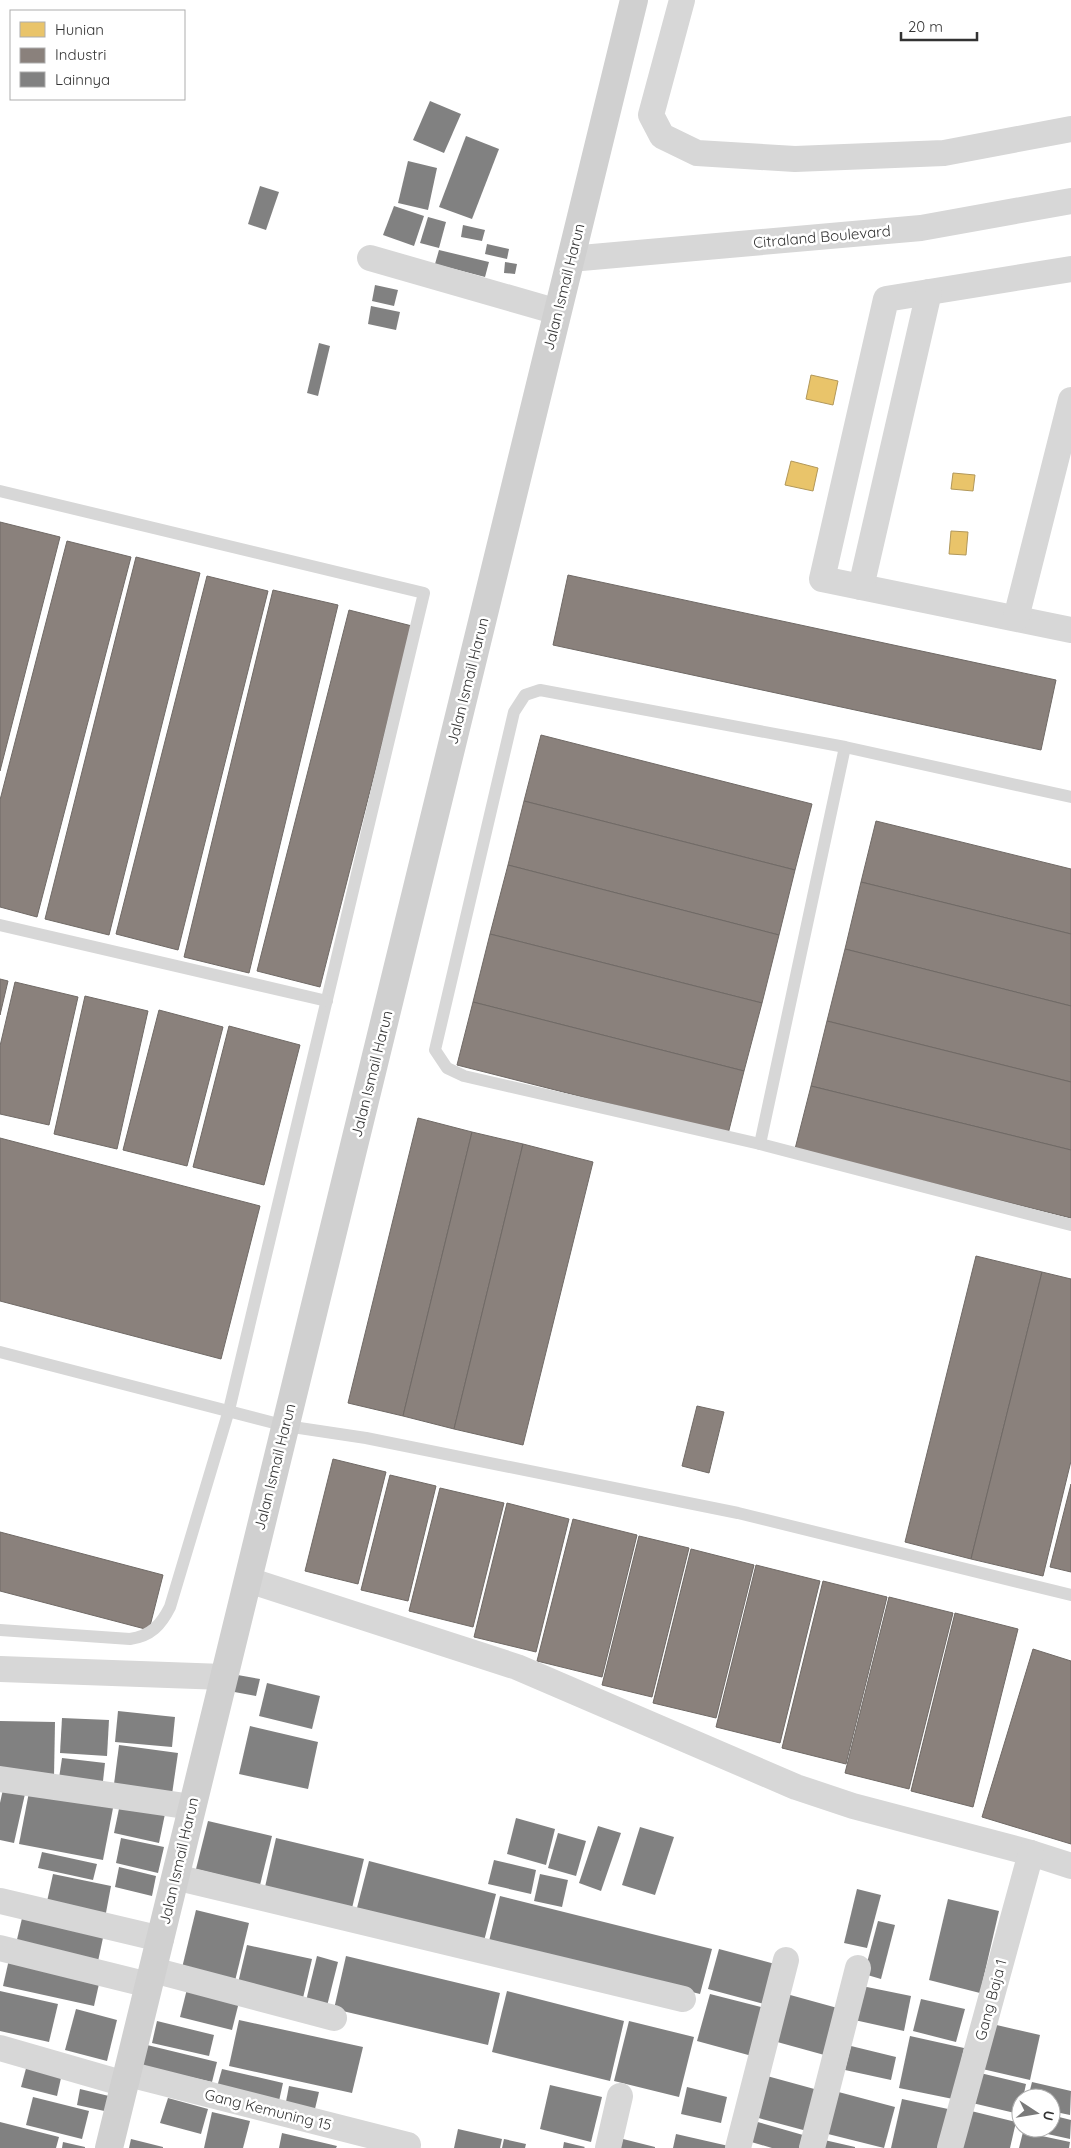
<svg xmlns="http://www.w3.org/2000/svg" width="1071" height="2148" font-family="Quicksand,sans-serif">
	<rect width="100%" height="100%" fill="#fff"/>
	<g fill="#e9c46a" stroke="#b2985a">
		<path d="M811 375 838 381 833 405 806 399Z"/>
		<path d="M791 461 818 468 813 491 785 485Z"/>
		<path d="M953 473 975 475 973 491 951 489Z"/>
		<path d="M951 531 968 532 966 555 949 554Z"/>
	</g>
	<g fill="#8a817c" stroke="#706a66">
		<path d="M0 522 60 537 0 771Z"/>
		<path d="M67 541 131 557 37 917 0 907V800Z"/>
		<path d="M136 557 200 573 109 935 45 919Z"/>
		<path d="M568 575 1056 680 1041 750 553 645Z"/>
		<path d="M207 576 268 591 178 950 116 934Z"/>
		<path d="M273 590 338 605 249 973 184 957Z"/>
		<path d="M349 610 412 626 320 987 257 971Z"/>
		<path d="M541 735 812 804 795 870 524 801Z"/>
		<path d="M524 801 795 870 779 935 508 865Z"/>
		<path d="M876 821 1071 869V934L861 882Z"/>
		<path d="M508 865 779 935 762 1003 490 934Z"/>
		<path d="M861 882 1071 934V1006L845 949Z"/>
		<path d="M490 934 762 1003 744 1071 473 1002Z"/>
		<path d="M845 949 1071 1006V1082L827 1021Z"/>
		<path d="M0 979 8 981 0 1015Z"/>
		<path d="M15 982 78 997 49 1125 0 1114V1046Z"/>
		<path d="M85 996 148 1011 117 1149 54 1134Z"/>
		<path d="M473 1002 744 1071 728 1134 457 1065Z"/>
		<path d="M159 1010 223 1027 187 1166 123 1150Z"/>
		<path d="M827 1021 1071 1082V1150L811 1086Z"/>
		<path d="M229 1026 300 1045 264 1185 193 1167Z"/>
		<path d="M811 1086 1071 1150V1218L795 1149Z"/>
		<path d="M418 1118 472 1132 403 1416 348 1403Z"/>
		<path d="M472 1132 523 1144 454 1429 403 1416Z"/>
		<path d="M0 1138 260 1206 221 1359 0 1301Z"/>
		<path d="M523 1144 593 1162 523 1445 454 1429Z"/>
		<path d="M976 1256 1042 1272 971 1559 905 1542Z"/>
		<path d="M1042 1272 1071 1279V1461L1043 1576 971 1559Z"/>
		<path d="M697 1406 724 1412 709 1473 682 1466Z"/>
		<path d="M333 1459 386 1472 358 1584 305 1571Z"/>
		<path d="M390 1475 436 1486 408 1601 361 1590Z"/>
		<path d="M1071 1484V1572L1050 1567Z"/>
		<path d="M440 1488 504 1503 473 1627 409 1611Z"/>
		<path d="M507 1503 569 1519 536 1652 474 1637Z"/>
		<path d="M573 1519 637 1535 602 1677 537 1661Z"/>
		<path d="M0 1532 163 1575 149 1630 0 1591Z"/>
		<path d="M639 1536 689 1548 652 1697 602 1685Z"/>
		<path d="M691 1549 754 1565 716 1718 653 1703Z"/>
		<path d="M756 1565 820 1581 780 1743 716 1727Z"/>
		<path d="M823 1581 887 1597 846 1764 782 1748Z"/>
		<path d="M889 1597 953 1613 909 1789 845 1773Z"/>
		<path d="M955 1613 1018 1629 973 1807 911 1791Z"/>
		<path d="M1033 1649 1071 1661V1844L982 1817Z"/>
	</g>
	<g fill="#818181">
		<path d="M430 101 461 114 444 153 413 140Z"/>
		<path d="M466 136 499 149 472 219 439 207Z"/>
		<path d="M408 161 437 168 428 210 398 203Z"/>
		<path d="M260 186 279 192 266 230 248 224Z"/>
		<path d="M394 206 424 216 414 246 383 235Z"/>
		<path d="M428 217 446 222 439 248 420 243Z"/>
		<path d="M463 225 485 230 482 241 461 237Z"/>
		<path d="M487 244 509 249 507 259 485 254Z"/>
		<path d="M439 250 489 262 485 277 435 264Z"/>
		<path d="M505 262 517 264 515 274 504 273Z"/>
		<path d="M375 285 398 290 394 306 372 301Z"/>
		<path d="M371 306 400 312 396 330 368 324Z"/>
		<path d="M319 343 330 346 318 396 307 393Z"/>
		<path d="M232 1674 260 1679 256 1696 229 1691Z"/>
		<path d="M267 1683 320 1696 312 1729 259 1716Z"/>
		<path d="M118 1711 175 1717 172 1747 115 1742Z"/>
		<path d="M62 1718 109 1720 107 1756 60 1753Z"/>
		<path d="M0 1721 55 1722 54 1777 0 1775Z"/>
		<path d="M250 1726 318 1742 308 1789 239 1774Z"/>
		<path d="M119 1745 178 1753 171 1801 113 1792Z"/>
		<path d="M62 1758 105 1763 102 1790 58 1785Z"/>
		<path d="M5 1780 27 1785 14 1843 0 1840V1803Z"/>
		<path d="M30 1787 114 1803 103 1860 19 1844Z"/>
		<path d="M121 1799 166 1809 159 1843 114 1833Z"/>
		<path d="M516 1818 555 1829 546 1865 507 1854Z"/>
		<path d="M208 1821 272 1836 260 1885 196 1869Z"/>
		<path d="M598 1826 621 1833 601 1891 579 1883Z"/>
		<path d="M640 1827 674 1837 655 1895 622 1885Z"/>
		<path d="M558 1833 586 1841 576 1876 548 1868Z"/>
		<path d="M121 1838 164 1847 158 1873 116 1863Z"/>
		<path d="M276 1838 364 1859 352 1908 265 1887Z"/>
		<path d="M42 1852 97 1864 93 1880 38 1868Z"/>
		<path d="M494 1860 536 1870 531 1894 488 1884Z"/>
		<path d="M369 1861 496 1894 484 1941 357 1908Z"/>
		<path d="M119 1867 156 1876 152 1896 115 1887Z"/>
		<path d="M53 1874 111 1886 105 1918 46 1906Z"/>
		<path d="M540 1874 568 1880 562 1907 534 1901Z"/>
		<path d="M857 1889 881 1895 867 1948 844 1943Z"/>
		<path d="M500 1896 712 1949 700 1994 489 1941Z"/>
		<path d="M948 1899 999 1911 980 1993 929 1980Z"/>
		<path d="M196 1910 249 1923 235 1981 182 1968Z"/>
		<path d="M23 1914 104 1933 97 1966 15 1948Z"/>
		<path d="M878 1921 895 1925 881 1979 864 1974Z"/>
		<path d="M247 1945 312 1959 303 1998 238 1983Z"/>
		<path d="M719 1949 775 1964 764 2004 708 1989Z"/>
		<path d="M10 1955 101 1975 94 2006 3 1986Z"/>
		<path d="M317 1956 338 1962 327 2006 306 2001Z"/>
		<path d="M346 1956 500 1993 488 2045 334 2009Z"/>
		<path d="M188 1985 240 1998 232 2030 180 2017Z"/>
		<path d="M857 1985 911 1996 904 2031 850 2019Z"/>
		<path d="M0 1991 58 2004 49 2042 0 2031Z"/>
		<path d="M507 1991 624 2021 610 2081 492 2052Z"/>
		<path d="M783 1993 841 2009 828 2056 770 2040Z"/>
		<path d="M710 1994 765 2008 752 2056 697 2041Z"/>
		<path d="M921 1999 965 2009 956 2042 913 2031Z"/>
		<path d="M76 2009 117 2020 107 2061 65 2050Z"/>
		<path d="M239 2020 363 2047 352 2093 229 2066Z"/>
		<path d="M157 2021 214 2035 209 2056 152 2043Z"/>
		<path d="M629 2021 694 2037 679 2097 614 2081Z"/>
		<path d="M988 2023 1040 2035 1030 2080 978 2068Z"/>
		<path d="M910 2036 964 2048 953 2099 899 2088Z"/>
		<path d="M147 2045 217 2062 212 2082 142 2066Z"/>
		<path d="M851 2046 896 2057 891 2080 845 2070Z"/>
		<path d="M28 2061 63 2069 57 2096 21 2087Z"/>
		<path d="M222 2069 283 2083 279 2101 217 2087Z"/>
		<path d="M976 2072 1026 2084 1023 2098H1021L1019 2114 968 2102Z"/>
		<path d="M767 2076 818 2090 807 2131 755 2117Z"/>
		<path d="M1032 2082 1071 2091 1070 2115 1051 2111V2098H1028Z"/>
		<path d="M550 2085 602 2097 591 2142 540 2129Z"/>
		<path d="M289 2086 319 2092 314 2113 285 2107Z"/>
		<path d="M687 2087 727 2097 721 2123 681 2114Z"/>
		<path d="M80 2089 113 2097 109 2112 77 2105Z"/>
		<path d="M831 2090 895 2107 884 2148 820 2132Z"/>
		<path d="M33 2097 89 2111 82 2139 26 2125Z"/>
		<path d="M168 2098 208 2109 201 2134 160 2123Z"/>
		<path d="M902 2099 948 2109 939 2148H891Z"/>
		<path d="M967 2110 1016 2122 1010 2148H958Z"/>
		<path d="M212 2112 250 2121 243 2148H204Z"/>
		<path d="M1051 2115 1071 2120 1070 2139 1025 2129 1051 2128Z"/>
		<path d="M754 2121 803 2135 799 2148H772L748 2141Z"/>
		<path d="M0 2122 59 2137 56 2148H0Z"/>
		<path d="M458 2129 502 2139 500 2148H454Z"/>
		<path d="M1023 2132 1070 2142 1069 2148H1019Z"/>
		<path d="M282 2133 337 2146 336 2148H279Z"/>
		<path d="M676 2134 733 2147V2148H673Z"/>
		<path d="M131 2139 163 2147V2148H129Z"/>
		<path d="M504 2139 526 2144 525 2148H502Z"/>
		<path d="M623 2139 655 2147V2148H620Z"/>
		<path d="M820 2139 855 2147V2148H818Z"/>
		<path d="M63 2142 85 2147V2148H62Z"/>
		<path d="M564 2142 585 2147 584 2148H563Z"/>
	</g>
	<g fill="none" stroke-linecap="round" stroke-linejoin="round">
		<g stroke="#d7d7d7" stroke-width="12">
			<path d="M0 491 424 593 229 1410 170 1607C161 1625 151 1636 130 1639L0 1630"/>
			<path d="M1071 797 845 747 540 690 525 695 514 712 435 1050 447 1068 464 1076 760 1144 1071 1225"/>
			<path d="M0 925 327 1001"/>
			<path d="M760 1144 845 747"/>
			<path d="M0 1352 286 1426 366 1438 738 1513 1071 1595"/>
		</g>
		<g stroke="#d7d7d7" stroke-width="26">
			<path d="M682 0 651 115 662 136 697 153 795 159 944 153 1071 129"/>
			<path d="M370 258 558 312"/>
			<path d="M570 259 921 228 1071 201"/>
			<path d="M1071 269 886 299 822 579 1071 630"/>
			<path d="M861 587 929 292"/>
			<path d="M1016 618 1071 400"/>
			<path d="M248 1580 517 1667 796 1787 853 1806 1031 1853 1071 1866"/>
			<path d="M0 1669 224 1677"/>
			<path d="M0 1779 192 1807"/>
			<path d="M175 1877 683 1999"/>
			<path d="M0 1901 161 1939"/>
			<path d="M0 1948 149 1985"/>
			<path d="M153 1970 334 2018"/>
			<path d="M0 2048 125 2084"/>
			<path d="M128 2074 408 2145"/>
			<path d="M608 2148 620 2096"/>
			<path d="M738 2148 786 1960"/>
			<path d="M812 2148 858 1968"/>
			<path d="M950 2148 1031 1853"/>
		</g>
		<path stroke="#d0d0d0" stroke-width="28" d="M109 2148 634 0"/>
	</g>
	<g text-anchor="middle" stroke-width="5" stroke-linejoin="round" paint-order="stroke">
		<g font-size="15" fill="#333" stroke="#fff">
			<text transform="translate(822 237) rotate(-5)" y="5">Citraland Boulevard</text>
			<text transform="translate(564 287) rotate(-76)" y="5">Jalan Ismail Harun</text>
			<text transform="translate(468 681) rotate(-76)" y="5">Jalan Ismail Harun</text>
			<text transform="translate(372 1074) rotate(-76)" y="5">Jalan Ismail Harun</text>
			<text transform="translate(275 1467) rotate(-76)" y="5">Jalan Ismail Harun</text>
			<text transform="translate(179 1861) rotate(-77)" y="5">Jalan Ismail Harun</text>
			<text transform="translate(991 2000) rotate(-75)" y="5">Gang Baja 1</text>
			<text transform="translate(268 2110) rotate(14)" y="5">Gang Kemuning 15</text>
		</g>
	</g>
	<rect x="10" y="10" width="175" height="90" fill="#ffffff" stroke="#adadad"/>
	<rect x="20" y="22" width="25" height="15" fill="#e9c46a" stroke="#adadad"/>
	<text x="55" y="35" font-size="15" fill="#333333">Hunian</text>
	<rect x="20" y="48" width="25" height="15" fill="#8a817c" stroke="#adadad"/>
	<text x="55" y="60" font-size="15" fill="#333333">Industri</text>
	<rect x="20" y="72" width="25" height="15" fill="#818181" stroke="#adadad"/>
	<text x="55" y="85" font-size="15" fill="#333333">Lainnya</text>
	<g transform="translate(1036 2113) rotate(102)"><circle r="24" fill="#ffffff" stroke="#adadad"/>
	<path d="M0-4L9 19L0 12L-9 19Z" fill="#7a7a7a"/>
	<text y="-8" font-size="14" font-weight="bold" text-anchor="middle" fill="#333333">U</text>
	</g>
	<path d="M901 32v8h76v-8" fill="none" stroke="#333333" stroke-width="2.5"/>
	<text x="908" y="32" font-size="15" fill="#333333" stroke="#ffffff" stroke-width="4" paint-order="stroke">20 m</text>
</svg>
